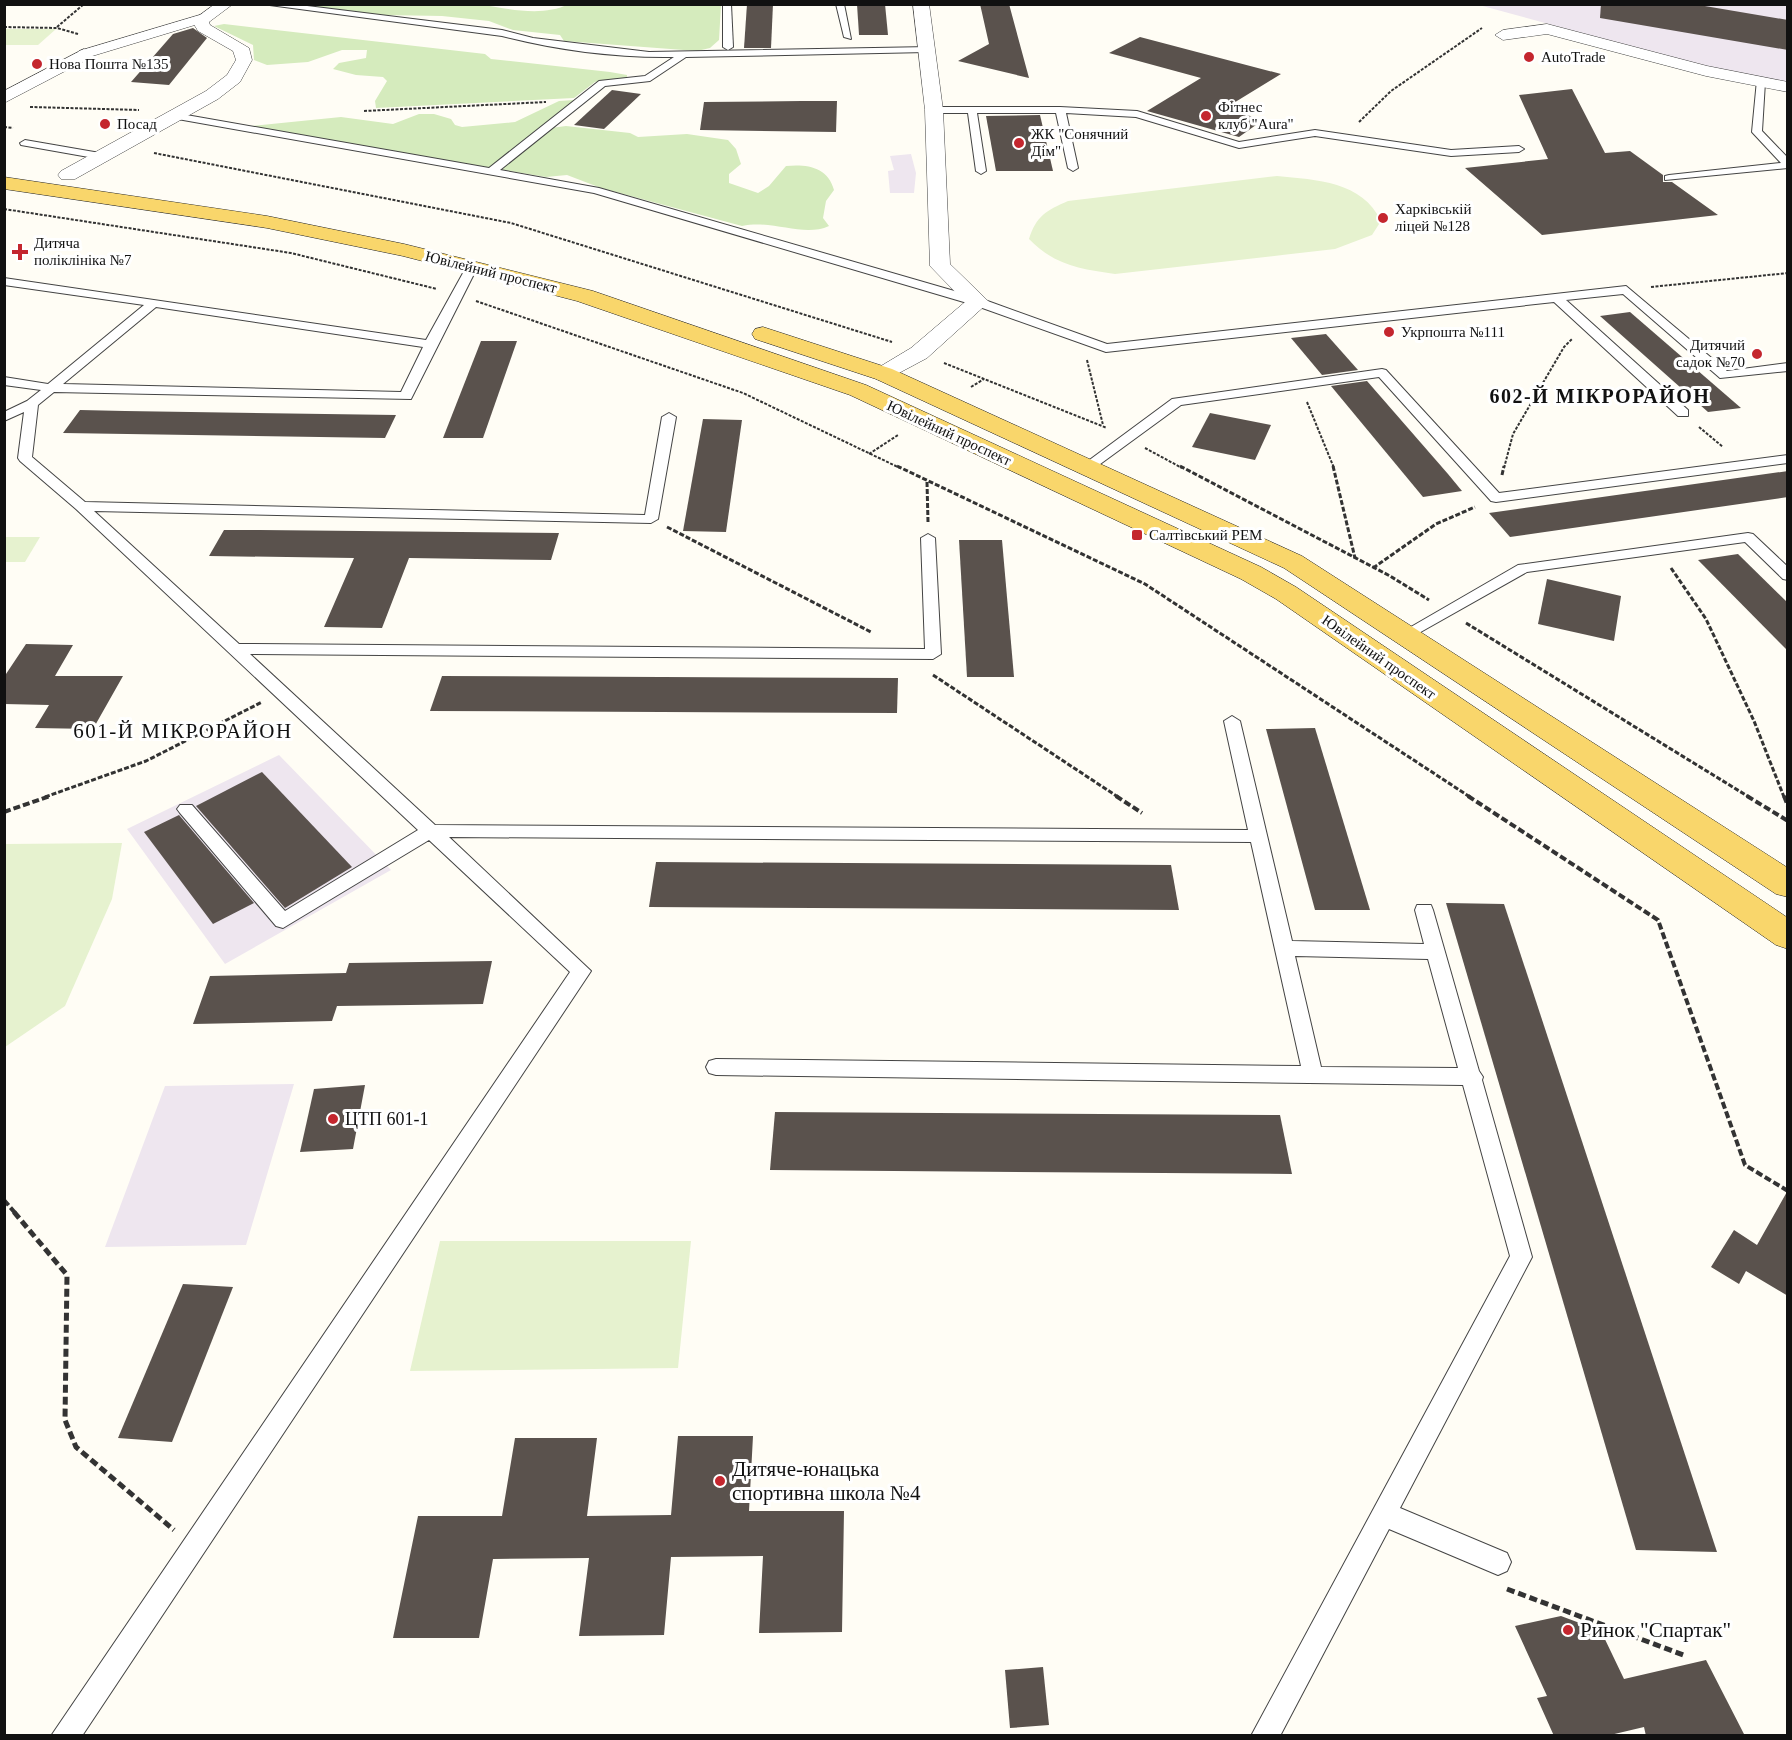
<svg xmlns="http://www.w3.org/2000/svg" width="1792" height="1740" font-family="'Times New Roman',serif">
	<rect width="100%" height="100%" fill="#fffdf5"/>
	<g fill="#eee6ef">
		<path d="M1479 5H1787V84L1720 71Z"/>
		<path d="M911 154 916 173 914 193H890L888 171 894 170 890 156Z"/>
		<path d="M279 755 391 870 225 964 127 829Z"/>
		<path d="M294 1084 246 1245 105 1247 165 1086Z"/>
	</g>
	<g fill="#d5ebbd">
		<path d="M476 4C507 8 540 18 569 4L721 5 719 40 710 48 697 51 564 41 560 35 513 30 489 21 442 16 384 15 302 5Z"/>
		<path d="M224 24 485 54 491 59 610 72 627 75V78L595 82 574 98 376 108 375 101 387 81 383 77 356 75 333 69 339 63 366 58 367 50H342L308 62 267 65 254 60 253 45 214 26Z"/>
		<path d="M574 100 491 168 251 126 341 117 393 124 419 114H434L451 119 455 125 462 127 515 122 559 101Z"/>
		<path d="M566 126 630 133 638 137 687 134 728 140 736 149 741 164 729 174V183L758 193 769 186 786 166C807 164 828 167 834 190L826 201 823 218 829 226C803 238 773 219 742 226L601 188 567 175 546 177 498 169 551 128Z"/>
	</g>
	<g fill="#e6f2cf">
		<path d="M5 29H56L38 45H5Z"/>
		<path d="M1277 176C1317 180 1362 181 1381 221L1372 235 1335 249 1115 274C1080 269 1054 265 1029 239 1036 216 1047 210 1068 201Z"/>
		<path d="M5 537H40L25 562H5Z"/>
		<path d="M122 843 112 899 65 1006 5 1047V844Z"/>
		<path d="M440 1241H691L678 1368 410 1371Z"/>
	</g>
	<g fill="#5a524d">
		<path d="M747 4H773L771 48H744Z"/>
		<path d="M857 4H885L888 35H859Z"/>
		<path d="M980 4H1009L1029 78 958 61 989 44Z"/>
		<path d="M1601 4H1693L1788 20V50L1600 18Z"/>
		<path d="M193 28 207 38 169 85 131 82 173 34Z"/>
		<path d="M1140 37 1281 74 1232 104 1242 107 1234 111 1263 120 1239 137 1147 111 1201 78 1109 53Z"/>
		<path d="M1572 89 1605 153 1630 151 1663 175V182H1672L1718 215 1542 235 1465 168 1548 159 1519 95Z"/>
		<path d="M612 90 641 94 604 129 574 125Z"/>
		<path d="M802 101H837L836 132 700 130 704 102Z"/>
		<path d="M1040 115 1053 171H996L986 116Z"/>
		<path d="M1630 312 1741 408 1708 412 1600 316Z"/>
		<path d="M1326 334 1358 370 1322 375 1291 338Z"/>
		<path d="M481 341H517L483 438H443Z"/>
		<path d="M1367 381 1448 474 1462 491 1423 497 1331 386Z"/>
		<path d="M80 410 125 411 396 415 385 438 63 433Z"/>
		<path d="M1210 413 1271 425 1255 460 1192 447Z"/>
		<path d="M703 419 742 420 726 532 683 531Z"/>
		<path d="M1788 471V497L1510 537 1489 513Z"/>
		<path d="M224 530H260L559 533 551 560 409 558 382 628 324 627 354 558 209 556Z"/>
		<path d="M959 540H1002L1014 677H967Z"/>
		<path d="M1738 554 1788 603V651L1698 560Z"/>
		<path d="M1547 579 1621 596 1614 641 1538 624Z"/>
		<path d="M26 644 73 645 55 676H123L93 729 35 728 49 705 4 704V677Z"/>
		<path d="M442 676 898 678 897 713 430 711Z"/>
		<path d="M1315 728 1370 910H1315L1266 729Z"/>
		<path d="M262 772 352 867 285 908 196 806Z"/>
		<path d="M179 815 254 903 213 924 144 832Z"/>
		<path d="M656 862 1171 865 1179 910 649 907Z"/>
		<path d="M1446 903 1504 904 1717 1552 1636 1550Z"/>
		<path d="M492 961 483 1004 337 1006 332 1021 193 1024 210 976 346 973 349 963Z"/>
		<path d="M365 1085 353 1149 300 1152 314 1089Z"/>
		<path d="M775 1112 1280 1115 1292 1174 770 1170Z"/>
		<path d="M1788 1190V1296L1746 1271 1739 1284 1711 1267 1734 1230 1757 1245Z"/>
		<path d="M183 1284 233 1287 172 1442 118 1438Z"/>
		<path d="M678 1436H753L749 1511H844L842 1632 759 1633 763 1556 671 1557 664 1635 579 1636 589 1558 493 1559 479 1638H393L418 1516H502L515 1438H597L587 1516 671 1515Z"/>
		<path d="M1561 1616 1601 1631 1624 1679 1706 1660 1745 1736H1646L1644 1727 1606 1736H1554L1537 1698 1547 1696 1515 1626Z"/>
		<path d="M1043 1667 1049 1725 1010 1728 1005 1670Z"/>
	</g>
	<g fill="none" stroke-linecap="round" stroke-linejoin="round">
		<g stroke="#444" stroke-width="2">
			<g id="service">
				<path d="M262 4H291L502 30 533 38 649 52 930 47 932 49 927 52 686 57 650 81 605 86 500 170 599 188 982 299 1107 344 1626 286 1727 371 1788 363V371L1720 378 1623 294 1566 300 1688 410V416H1678L1554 302 1106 352 974 305 594 193 172 118 170 116 175 113 489 168 599 81 645 76 674 57C617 58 556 50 502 36Z"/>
				<path d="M723 4H731L733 47 728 50 723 47Z"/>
				<path d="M836 4H844L851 39 844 37Z"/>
				<path d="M1757 80 1765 82 1762 131 1788 158V168L1665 180V176L1669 175 1781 163 1752 132Z"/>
				<path d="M1060 107 1137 111 1239 142 1315 130 1451 150 1519 146 1524 149 1519 152 1451 156 1315 136 1239 148 1136 117 1066 113 1078 168 1073 171 1068 168 1056 113H977L986 171 981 174 976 171 968 113H934L929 110 934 107Z"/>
				<path d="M25 140 100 153 105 156 100 159 21 145 20 143Z"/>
				<path d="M468 264 478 266 411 399 54 392 38 405 32 457 85 502 645 515 662 417 669 413 676 417 658 519 651 523 94 511 239 644 925 649 921 538 928 534 935 538 941 654 933 659 250 654 435 825 1248 830 1224 721 1232 716 1240 721 1292 941 1424 944 1415 910 1417 905H1431L1433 910 1479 1071 1483 1077 1482 1080 1532 1257 1400 1508 1507 1553 1511 1562 1507 1571 1498 1575 1389 1529 1280 1736H1251L1510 1256 1463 1085 716 1075 709 1073 706 1067 709 1061 716 1059 1301 1066 1251 842 449 837 591 971 82 1736H51L570 972 429 840 283 928 276 926 180 813 177 809 180 805H192L285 911 418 830 76 509 20 461 18 458 24 412 4 421V412L27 401 41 390 4 385V377L48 384 144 305 4 285V278L426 340ZM156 307 423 347 401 392 63 384ZM1295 956 1428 959 1458 1068 1321 1067Z"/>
				<path d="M1382 369 1386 370 1499 493 1788 455V463L1496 502 1491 501 1379 377 1181 405 1092 470H1082L1080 467 1172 399Z"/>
				<path d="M1748 533 1753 534 1788 567V580L1783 579 1745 542 1527 572 1410 638 1405 640 1397 635 1518 565Z"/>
			</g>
		</g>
		<g stroke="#444" stroke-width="1">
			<path id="pedestrian" d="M203 14 208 15V21L89 57 84 58 77 54 79 51Z"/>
		</g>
		<g stroke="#444" stroke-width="1">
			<g id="minor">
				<path d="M913 4H929L943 110 950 264 989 302 927 358 884 381 876 379 872 374 876 369 911 348 965 302 930 266 925 110Z"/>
				<path d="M1547 24 1707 66 1788 82V92L1706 76 1547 34 1503 40 1495 35 1503 30Z"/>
				<path d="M84 49 92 54 90 58 4 103V91Z"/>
			</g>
		</g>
		<g stroke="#444" stroke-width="1">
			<path id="tertiary" d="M215 4H233L209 22 210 25 249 48 252 60 240 82 218 99 75 179H61L58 175 61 171 206 91 227 75 236 60 233 51 198 31 192 21Z"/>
		</g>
		<g stroke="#222" stroke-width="1">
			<g id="primary">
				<path d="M4 177 267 216 404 244 593 291 866 385 1261 567 1296 587 1788 918V949L1776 945 1276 599 1241 579 850 395 577 301 403 256 267 228 4 189Z"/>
				<path d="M763 327 892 369 1302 556 1788 868V897L1776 894 1284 568 876 379 755 339 752 334 755 329Z"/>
			</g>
		</g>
		<g stroke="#333" stroke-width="2" stroke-dasharray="3 1.5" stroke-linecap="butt">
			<path d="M4 27 57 28 78 34"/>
			<path d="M57 27 84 4"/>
			<path d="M30 107 139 110"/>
			<path d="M364 111 546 102"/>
			<path d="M1359 122 1391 91 1482 28"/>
			<path d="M4 127 13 128"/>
			<path d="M154 153 511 223 892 342"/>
			<path d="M4 209 291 253 437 289"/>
			<path d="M1651 287 1788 273"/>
			<path d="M476 301 743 393 900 468"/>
			<path d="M1087 360 1103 425"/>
			<path d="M944 363 1107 428"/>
			<path d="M971 387 984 379"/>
			<path d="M1307 402 1334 468"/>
			<path d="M1699 427 1723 447"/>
			<path d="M1145 448 1182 468"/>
			<path d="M869 454 898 435"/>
			<path d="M1504 468 1513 434 1564 347 1572 339"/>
		</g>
		<g stroke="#333" stroke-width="3" stroke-dasharray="5 2" stroke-linecap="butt">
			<path d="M897 466 1145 584 1470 797"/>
			<path d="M1180 466 1390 576 1429 600"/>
			<path d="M1333 466 1355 558"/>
			<path d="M1502 475 1504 466"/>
			<path d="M927 482 928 522"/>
			<path d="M667 527 871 632"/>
			<path d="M1373 568 1436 524 1475 507"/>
			<path d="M1671 568 1706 619 1754 721 1784 797"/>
			<path d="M1466 623 1749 797"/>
			<path d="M933 675 1118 797"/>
			<path d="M45 797 146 761 262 702"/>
		</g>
		<g stroke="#333" stroke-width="4" stroke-dasharray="7 3" stroke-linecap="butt">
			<path d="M1116 796 1142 813"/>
			<path d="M1468 796 1658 920 1745 1165 1788 1191"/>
			<path d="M1747 796 1788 821"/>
			<path d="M1784 796 1788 806"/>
			<path d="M4 812 50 796"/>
			<path d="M4 1200 16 1214"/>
		</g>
		<g stroke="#333" stroke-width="5" stroke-dasharray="8 4" stroke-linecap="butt">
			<path d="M14 1212 67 1275 65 1420 76 1447 174 1530"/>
			<path d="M1507 1589 1686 1656"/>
		</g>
		<use href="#service" fill="#fff" fill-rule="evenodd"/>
		<use href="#pedestrian" fill="#fff" fill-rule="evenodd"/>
		<use href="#minor" fill="#fff" fill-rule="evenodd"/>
		<use href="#tertiary" fill="#fff" fill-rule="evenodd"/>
		<use href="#primary" fill="#f9d66b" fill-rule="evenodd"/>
	</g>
	<g fill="#c4262e" stroke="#fff" stroke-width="2">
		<circle cx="1529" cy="57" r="6"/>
		<circle cx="37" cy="64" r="6"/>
		<circle cx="1206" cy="116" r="6"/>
		<circle cx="105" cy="124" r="6"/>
		<circle cx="1019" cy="143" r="6"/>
		<circle cx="1383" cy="218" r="6"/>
		<path d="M17 243h6v6h6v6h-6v6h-6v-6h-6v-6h6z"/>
		<circle cx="1389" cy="332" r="6"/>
		<circle cx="1757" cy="354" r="6"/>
		<rect x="1131" y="529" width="12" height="12" rx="3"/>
		<circle cx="333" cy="1119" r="6"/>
		<circle cx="720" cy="1481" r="6"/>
		<circle cx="1568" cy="1630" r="6"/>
	</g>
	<g text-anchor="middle" stroke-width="6" stroke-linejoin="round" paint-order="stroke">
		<g font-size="15" fill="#111" stroke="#fff" text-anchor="start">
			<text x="1541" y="62">AutoTrade</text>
			<text x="49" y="69">Нова Пошта №135</text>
			<text x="1218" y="112">Фітнес<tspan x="1218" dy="17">клуб "Aura"</tspan></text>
			<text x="117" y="129">Посад</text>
			<text x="1031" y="139">ЖК "Сонячний<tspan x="1031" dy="17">Дім"</tspan></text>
			<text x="1395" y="214">Харківській<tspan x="1395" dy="17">ліцей №128</tspan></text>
			<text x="34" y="248">Дитяча<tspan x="34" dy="17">поліклініка №7</tspan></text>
			<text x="1401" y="337">Укрпошта №111</text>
			<text x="1745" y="350" text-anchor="end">Дитячий<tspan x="1745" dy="17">садок №70</tspan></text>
			<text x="1149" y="540">Салтівський РЕМ</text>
		</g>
		<g font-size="15" fill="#111" stroke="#fff">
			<text transform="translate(491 272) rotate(14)" y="5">Ювілейний проспект</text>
			<text transform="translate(949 433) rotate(25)" y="5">Ювілейний проспект</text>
			<text transform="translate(1379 657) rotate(35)" y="5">Ювілейний проспект</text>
		</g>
		<g font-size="18" fill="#111" stroke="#fff" text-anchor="start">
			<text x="345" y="1125">ЦТП 601-1</text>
		</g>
		<g font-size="20" font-weight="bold" letter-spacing="1.5" fill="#111" stroke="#fff">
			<text x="1600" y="403">602-Й МІКРОРАЙОН</text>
		</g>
		<g font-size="21" letter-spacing="1.5" fill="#111" stroke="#fff">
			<text x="183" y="738">601-Й МІКРОРАЙОН</text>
		</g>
		<g font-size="21" fill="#111" stroke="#fff" text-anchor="start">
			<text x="732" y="1476">Дитяче-юнацька<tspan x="732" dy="24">спортивна школа №4</tspan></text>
			<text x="1580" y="1637">Ринок "Спартак"</text>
		</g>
	</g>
	<rect width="1792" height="1740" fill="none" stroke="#111111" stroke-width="12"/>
</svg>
